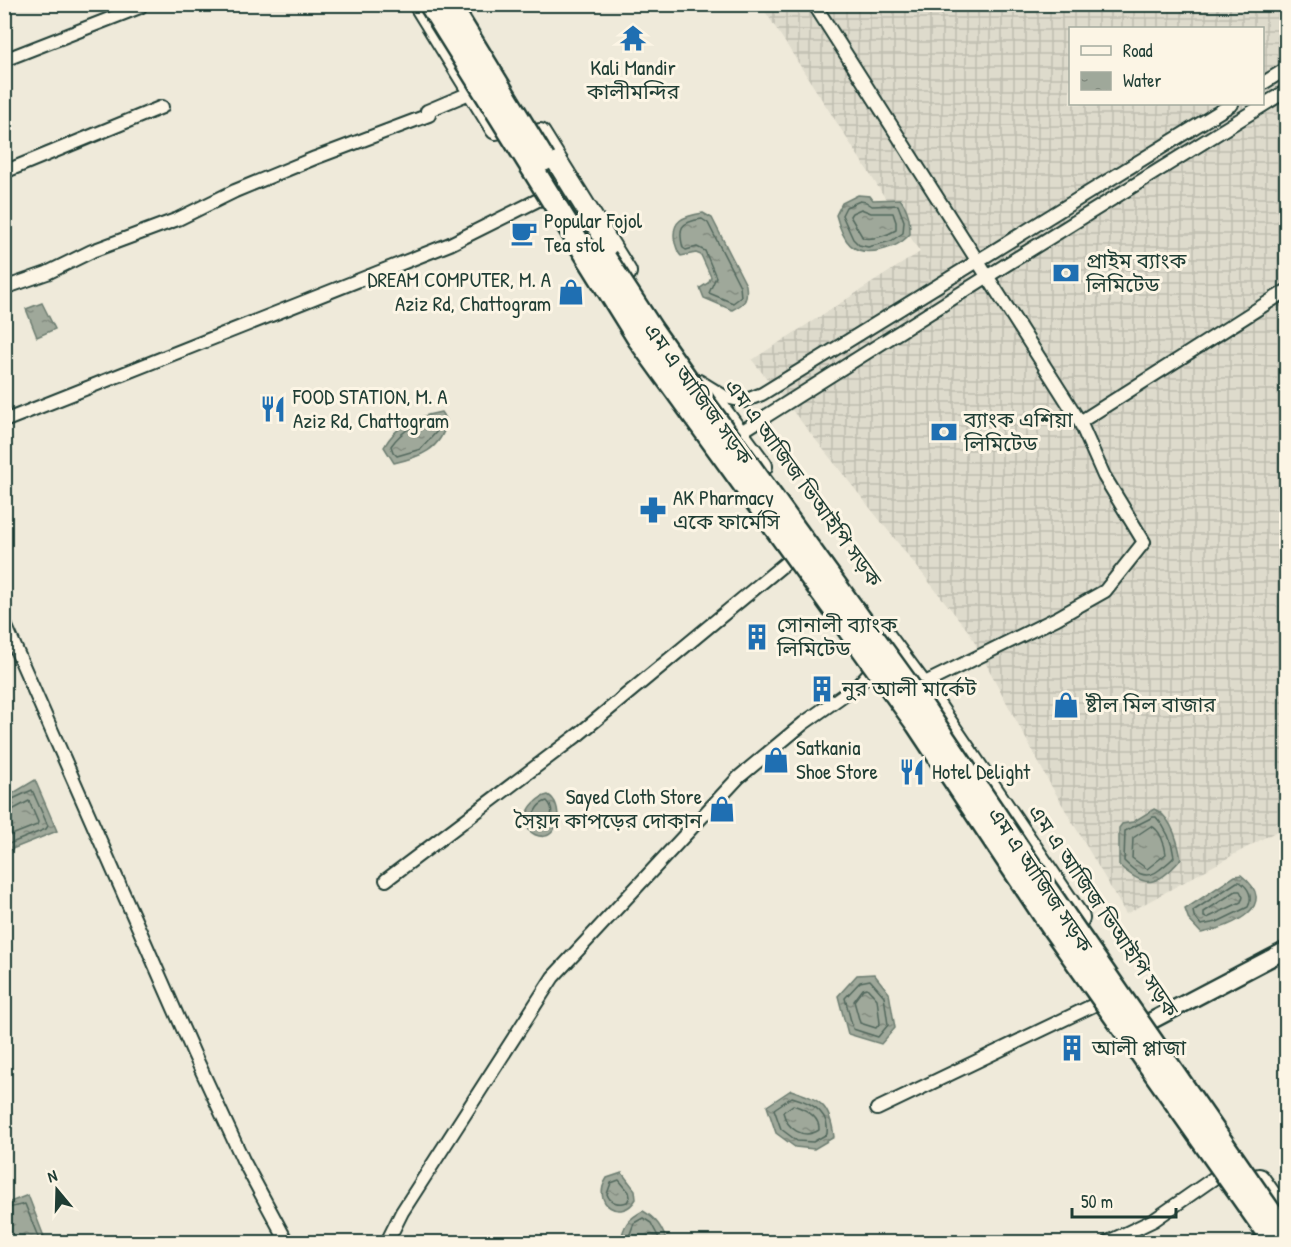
<svg xmlns="http://www.w3.org/2000/svg" width="1291" height="1247" font-family="'Patrick Hand','Noto Sans Bengali',sans-serif">
	<defs>
		<pattern id="industrial-grid" width="8" height="8" patternUnits="userSpaceOnUse" patternTransform="scale(1.5)"><rect width="8" height="8" fill="#dedbcc"/><path d="M0 4h8M4 0v8" fill="none" stroke="#bebdb0"/></pattern>
		<pattern id="water-ripples" width="26" height="14" patternUnits="userSpaceOnUse" patternTransform="scale(1.5)"><rect width="26" height="14" fill="#9fa89a"/><path d="M2 4q2-2 4 0t4 0M15 11q2-2 4 0t4 0" fill="none" stroke="#818a7e"/></pattern>
	</defs>
	<rect width="100%" height="100%" fill="#efeada"/>
	<filter id="ink" filterUnits="userSpaceOnUse"><feTurbulence type="fractalNoise" baseFrequency=".0167" numOctaves="2"/><feDisplacementMap in="SourceGraphic" scale="12" xChannelSelector="R" yChannelSelector="G"/><feConvolveMatrix kernelMatrix="1 2 1 2 8 2 1 2 1" color-interpolation-filters="sRGB"/></filter>
	<g filter="url(#ink)">
		<path fill="url(#industrial-grid)" fill-rule="evenodd" d="M761 5H1286V826L1126 914 1049 782 969 632 752 360 920 252ZM1070 28H1262V104H1070Z"/>
		<g fill="url(#water-ripples)" stroke="#6c7d71" stroke-width="1.5">
			<path d="M858 195 870 196 873 200 900 199C909 210 910 221 910 234 901 244 893 247 881 250 852 257 843 241 836 215L842 203Z"/>
			<path d="M703 213 712 218 746 285C748 300 746 303 732 310L704 298 700 288 708 283 711 277 701 255 696 253 681 256C677 252 677 248 675 243 670 220 684 216 703 213Z"/>
			<path d="M42 303 55 329 37 337 26 309Z"/>
			<path d="M441 412 447 421C441 450 420 457 394 463L384 447C397 424 416 417 441 412Z"/>
			<path d="M35 780 57 831 5 852V798Z"/>
			<path d="M548 795C564 803 560 841 539 836 515 830 528 799 548 795Z"/>
			<path d="M1154 809C1172 816 1178 842 1181 859 1157 887 1145 889 1119 865V828L1122 824 1133 822Z"/>
			<path d="M1241 875C1282 907 1230 927 1201 933L1189 920 1185 909 1235 876Z"/>
			<path d="M874 974 889 993 895 1028 881 1044 848 1034 838 996 857 975Z"/>
			<path d="M791 1090C820 1100 830 1104 834 1137L814 1149 795 1147 776 1133 767 1106Z"/>
			<path d="M622 1173 635 1190 636 1199C622 1223 590 1204 607 1178Z"/>
			<path d="M28 1195 46 1242H5V1204Z"/>
			<path d="M643 1211C657 1219 662 1228 667 1242H621C623 1225 628 1219 643 1211Z"/>
		</g>
		<g fill="none" stroke-linecap="round" stroke-linejoin="round">
			<g stroke="#52685d" stroke-width="1.5">
				<path d="M860 201 866 202 872 206 898 205 904 221 903 233 891 241 868 247 859 245 853 239 842 215 846 207Z"/>
				<path d="M861 209 871 213H893L896 222V230C888 235 873 240 863 238L850 216 852 213Z"/>
				<path d="M702 219 708 223 740 286 741 297 733 303 709 293 716 277 705 251 697 247 686 250 683 248C678 228 680 222 702 219Z"/>
				<path d="M437 419 441 422 439 429 421 449 397 456 393 452 391 446C403 429 417 423 437 419Z"/>
				<path d="M547 801C556 810 550 819 546 829 526 832 531 805 547 801Z"/>
				<path d="M4 803 32 790 48 826 46 829 4 846"/>
				<path d="M4 811 12 810 29 801 38 822 37 825 4 838"/>
				<path d="M1153 817H1156C1166 828 1172 841 1174 857 1170 862 1164 866 1159 870 1145 881 1135 872 1124 861L1125 831Z"/>
				<path d="M1151 826C1160 829 1165 845 1166 854L1147 869 1132 858 1133 838Z"/>
				<path d="M1237 882H1240C1249 888 1253 897 1248 907L1217 922 1201 925 1194 916 1193 911Z"/>
				<path d="M1236 891H1240L1243 897 1241 902 1207 918 1204 917V912Z"/>
				<path d="M870 980 884 996 888 1025 878 1037 853 1029 845 998 860 982Z"/>
				<path d="M867 988 877 999 880 1023 876 1028 860 1023 854 1001 863 989Z"/>
				<path d="M792 1097C810 1102 830 1112 827 1134L813 1142 797 1141 781 1129 774 1109Z"/>
				<path d="M793 1105C805 1109 820 1116 819 1130 803 1140 787 1129 783 1112Z"/>
				<path d="M619 1180 629 1192 630 1197 627 1202C619 1205 610 1203 607 1194L611 1183Z"/>
				<path d="M4 1209 25 1204 40 1242"/>
				<path d="M627 1242 634 1223 643 1218 651 1223 661 1242"/>
			</g>
			<g stroke="#1f3d34" stroke-width="16">
				<g id="minor">
					<path d="M814 4 1080 422 1104 476 1144 542 1105 591 1057 618 921 685"/>
					<path d="M4 60 140 7"/>
					<path d="M1262 84 1286 69"/>
					<path d="M4 172 162 107"/>
					<path d="M4 288 47 273 92 251 178 219 235 191 315 158 429 115 427 111 472 92"/>
					<path d="M699 381 725 397 744 401 762 394 1232 104"/>
					<path d="M4 421 450 244 540 199"/>
					<path d="M1080 422 1286 291"/>
					<path d="M733 437 988 276 1286 91"/>
					<path d="M4 622 194 1054 243 1160 287 1242"/>
					<path d="M386 880 579 734 788 561"/>
					<path d="M877 1109 1096 1004"/>
					<path d="M387 1242 402 1212 553 977 739 777 804 723 859 684 870 672"/>
					<path d="M1108 1242 1154 1220 1217 1176"/>
				</g>
			</g>
			<g stroke="#1f3d34" stroke-width="20">
				<path id="tertiary" d="M1132 1031 1286 950"/>
			</g>
			<g stroke="#1f3d34" stroke-width="24">
				<g id="primary">
					<path d="M419 4 496 129"/>
					<path d="M540 134 626 272"/>
					<path d="M719 408 762 466"/>
					<path d="M881 631 921 685 1079 918"/>
					<path d="M1259 1179 1286 1217"/>
				</g>
			</g>
			<use href="#minor" stroke="#fcf5e5" stroke-width="12"/>
			<use href="#tertiary" stroke="#fcf5e5" stroke-width="15"/>
			<use href="#primary" stroke="#fcf5e5" stroke-width="20"/>
			<g stroke="#1f3d34" stroke-width="26" stroke-linecap="butt">
				<g id="trunk-bridge">
					<path d="M430 4 638 338 917 724 1050 924 1274 1242"/>
					<path d="M449 4 544 160"/>
					<path d="M605 258 652 330 695 391 910 688 1024 857 1277 1222"/>
				</g>
			</g>
			<use href="#trunk-bridge" stroke="#fcf5e5" stroke-width="21"/>
		</g>
	</g>
	<defs>
		<g id="temple-bare" transform="scale(2.07)"><path d="M0-6L5-2H3V0L6.5 2.5H4V6H1.5V3h-3V6H-4V2.5H-6.5L-3 0V-2H-5Z" fill="#1f6fb2" stroke="#fcf5e5" stroke-width="2.5" paint-order="stroke"/></g>
		<g id="cafe-bare" transform="scale(2.07)"><path d="M-5.5-4.5H6V0H3Q3 3.5 0 3.5H-2.5Q-5.5 3.5-5.5 0ZM3-3.2v2h1.7v-2ZM-6 4.5H4V6H-6Z" fill="#1f6fb2" stroke="#fcf5e5" stroke-width="2.5" paint-order="stroke"/></g>
		<g id="bank-bare" transform="scale(2.07)"><path d="M-6-4H6V4H-6ZM0-2.3a2.3 2.3 0 1 0 0 4.6a2.3 2.3 0 1 0 0-4.6Z" fill="#1f6fb2" stroke="#fcf5e5" stroke-width="2.5" paint-order="stroke"/></g>
		<g id="shop-bare" transform="scale(2.07)"><path d="M-5-2.5h2.3a2.7 3.5 0 0 1 5.4 0H5L5.5 6h-11ZM-1.5-2.5h3a1.5 2.3 0 0 0-3 0Z" fill="#1f6fb2" stroke="#fcf5e5" stroke-width="2.5" paint-order="stroke"/></g>
		<g id="restaurant-bare" transform="scale(2.07)"><path d="M-5-6h1v4h1v-4h1v4h1v-4h1v5L-1.5 .5V6h-2V.5L-5-1ZM5-6V6H3V1.5H1.5Q1.5-4 5-6Z" fill="#1f6fb2" stroke="#fcf5e5" stroke-width="2.5" paint-order="stroke"/></g>
		<g id="pharmacy-bare" transform="scale(2.07)"><path d="M-2-6h4v4h4v4h-4v4h-4v-4h-4v-4h4Z" fill="#1f6fb2" stroke="#fcf5e5" stroke-width="2.5" paint-order="stroke"/></g>
		<g id="building-bare" transform="scale(2.07)"><path d="M-4-6H4V6H1V3H-1V6H-4ZM-2.5-4.3h1.7v1.8h-1.7ZM.8-4.3h1.7v1.8H.8ZM-2.5-1h1.7V.8h-1.7ZM.8-1h1.7V.8H.8Z" fill="#1f6fb2" stroke="#fcf5e5" stroke-width="2.5" paint-order="stroke"/></g>
	</defs>
	<g fill-rule="evenodd">
		<use href="#temple-bare" x="633" y="38"/>
		<use href="#cafe-bare" x="524" y="233"/>
		<use href="#bank-bare" x="1066" y="273"/>
		<use href="#shop-bare" x="571" y="292"/>
		<use href="#restaurant-bare" x="273" y="409"/>
		<use href="#bank-bare" x="944" y="432"/>
		<use href="#pharmacy-bare" x="653" y="510"/>
		<use href="#building-bare" x="757" y="637"/>
		<use href="#building-bare" x="822" y="689"/>
		<use href="#shop-bare" x="1066" y="705"/>
		<use href="#shop-bare" x="776" y="760"/>
		<use href="#restaurant-bare" x="912" y="772"/>
		<use href="#shop-bare" x="722" y="809"/>
		<use href="#building-bare" x="1072" y="1048"/>
	</g>
	<g text-anchor="middle" stroke-width="6" stroke-linejoin="round" paint-order="stroke">
		<g font-size="21" fill="#1f3d34" stroke="#fcf5e5" text-anchor="start">
			<text x="633" y="75" text-anchor="middle">Kali Mandir<tspan x="633" dy="24">কালীমন্দির</tspan></text>
			<text x="544" y="228">Popular Fojol<tspan x="544" dy="24">Tea stol</tspan></text>
			<text x="1086" y="268">প্রাইম ব্যাংক<tspan x="1086" dy="24">লিমিটেড</tspan></text>
			<text x="551" y="287" text-anchor="end">DREAM COMPUTER, M. A<tspan x="551" dy="24">Aziz Rd, Chattogram</tspan></text>
			<text x="293" y="404">FOOD STATION, M. A<tspan x="293" dy="24">Aziz Rd, Chattogram</tspan></text>
			<text x="964" y="427">ব্যাংক এশিয়া<tspan x="964" dy="24">লিমিটেড</tspan></text>
			<text x="673" y="505">AK Pharmacy<tspan x="673" dy="24">একে ফার্মেসি</tspan></text>
			<text x="777" y="632">সোনালী ব্যাংক<tspan x="777" dy="24">লিমিটেড</tspan></text>
			<text x="842" y="696">নুর আলী মার্কেট</text>
			<text x="1086" y="712">ষ্টীল মিল বাজার</text>
			<text x="796" y="755">Satkania<tspan x="796" dy="24">Shoe Store</tspan></text>
			<text x="932" y="779">Hotel Delight</text>
			<text x="702" y="804" text-anchor="end">Sayed Cloth Store<tspan x="702" dy="24">সৈয়দ কাপড়ের দোকান</tspan></text>
			<text x="1092" y="1055">আলী প্লাজা</text>
		</g>
		<g font-size="21" fill="#1f3d34" stroke="#fcf5e5">
			<text transform="translate(698 394) rotate(54)" y="7">এম এ আজিজ সড়ক</text>
			<text transform="translate(803 483) rotate(54)" y="7">এম এ আজিজ ভিআইপি সড়ক</text>
			<text transform="translate(1040 880) rotate(56)" y="7">এম এ আজিজ সড়ক</text>
			<text transform="translate(1103 911) rotate(56)" y="7">এম এ আজিজ ভিআইপি সড়ক</text>
		</g>
	</g>
	<rect width="1291" height="1247" fill="none" stroke="#fcf5e5" stroke-width="24"/>
	<rect x="12" y="12" width="1267" height="1223" fill="none" stroke="#1f3d34" stroke-width="2" filter="url(#ink)"/>
	<rect x="1069" y="27" width="195" height="78" fill="#fcf5e5" stroke="#a4ab9e" stroke-width="1.5"/>
	<rect x="1081" y="46" width="30" height="9" fill="#fcf5e5" stroke="#a4ab9e" stroke-width="1.5"/>
	<text x="1123" y="57" font-size="18" fill="#1f3d34">Road</text>
	<rect x="1081" y="72" width="30" height="18" fill="url(#water-ripples)" stroke="#a4ab9e" stroke-width="1.5"/>
	<text x="1123" y="87" font-size="18" fill="#1f3d34">Water</text>
	<g transform="translate(57 1190) rotate(341)" stroke="#fcf5e5" stroke-width="4.5" paint-order="stroke">
	<path d="M0-4.5L10 22L0 15L-10 22Z" fill="#1f3d34"/>
	<text y="-9" font-size="16" font-weight="bold" text-anchor="middle" fill="#1f3d34">N</text>
	</g>
	<path d="M1072 1208v9h104v-9" fill="none" stroke="#1f3d34" stroke-width="3"/>
	<text x="1081" y="1208" font-size="18" fill="#1f3d34" stroke="#fcf5e5" stroke-width="4.5" paint-order="stroke">50 m</text>
</svg>
